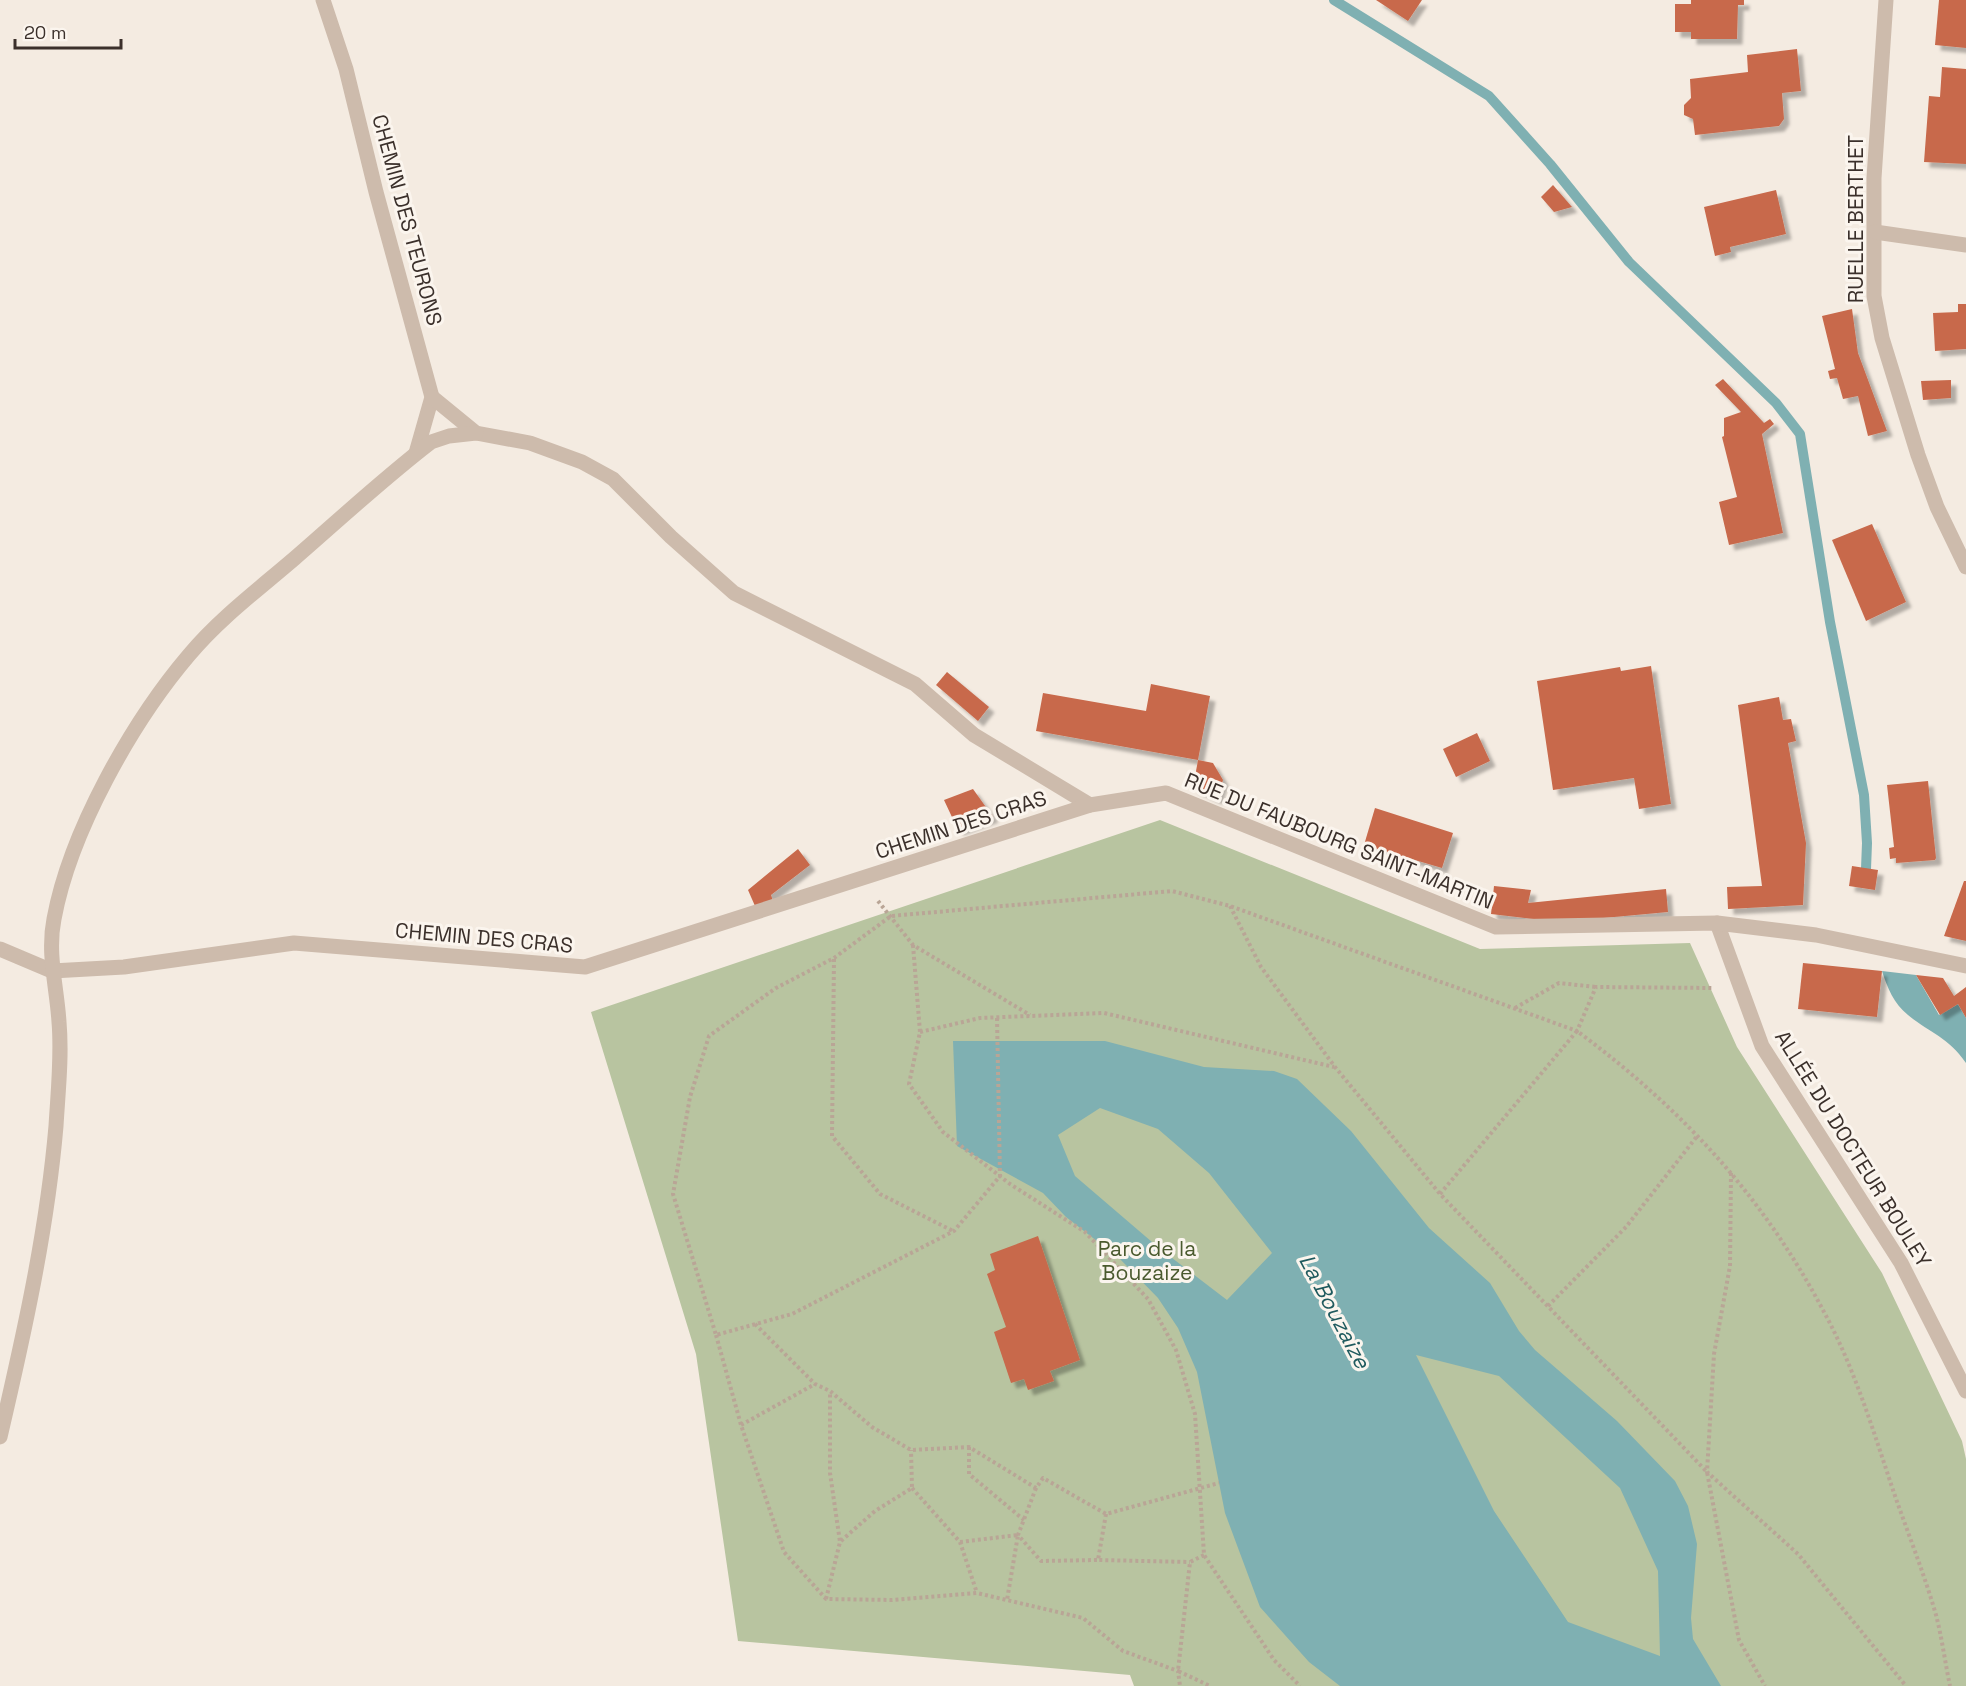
<svg xmlns="http://www.w3.org/2000/svg" width="1966" height="1686" font-family="'Space Grotesk',sans-serif">
	<defs>
		<filter id="shadow"><feDropShadow dx="5.5" dy="5.5" stdDeviation="1.5" flood-color="#0004"/></filter>
	</defs>
	<rect width="100%" height="100%" fill="#f4ebe1"/>
	<path fill="#b8c4a0" d="M1160 820 1480 949 1690 943 1737 1047 1882 1273 1962 1441 1966 1459V1686H1134L1130 1675 738 1641 696 1354 591 1012Z"/>
	<g fill="#7fb0b2" fill-rule="evenodd">
		<path d="M1882 971 1916 975 1939 1015 1958 1004 1966 1018V1063C1947 1036 1931 1034 1908 1015 1894 1004 1887 987 1882 971Z"/>
		<path d="M953 1041H1105L1204 1067 1274 1071 1297 1079 1351 1131 1429 1228 1490 1283 1519 1331 1535 1350 1617 1421 1675 1481 1688 1506 1697 1544 1691 1618 1693 1639 1721 1686H1340L1309 1662 1260 1607 1225 1513 1197 1372 1178 1328 1158 1298 1120 1259 1066 1217 1043 1193 957 1146ZM1100 1108 1158 1129 1209 1173 1272 1253 1227 1300 1159 1248 1075 1176 1058 1135ZM1416 1355 1499 1376 1620 1488 1658 1571 1660 1656 1568 1622 1494 1511Z"/>
	</g>
	<g fill="none" stroke-linecap="round" stroke-linejoin="round">
		<path stroke="#7fb0b2" stroke-width="10" d="M1334 0 1489 96 1550 164 1629 262 1776 403 1800 434 1830 622 1864 795 1867 843 1866 869"/>
	</g>
	<g fill="#c8694b" filter="url(#shadow)">
		<path d="M1376 0H1422L1408 21Z"/>
		<path d="M1691 0H1744V5H1738L1737 39H1691V32H1675V4H1691Z"/>
		<path d="M1939 0H1966V48L1935 45Z"/>
		<path d="M1797 49 1801 91 1782 93 1784 119 1779 126 1695 135 1693 119 1684 115V105L1691 98 1690 79 1748 72 1747 55Z"/>
		<path d="M1942 67 1966 69V164L1924 162 1929 96 1940 97Z"/>
		<path d="M1553 185 1572 207 1554 212 1541 197Z"/>
		<path d="M1776 190 1786 234 1730 247 1731 252 1715 256 1704 207Z"/>
		<path d="M1958 304H1966V349L1935 351 1933 313 1958 312Z"/>
		<path d="M1852 309 1858 353 1887 431 1868 436 1858 396 1843 399 1837 378 1830 379 1828 371 1835 369 1822 316Z"/>
		<path d="M1723 379 1764 423 1770 419 1774 424 1762 434 1783 533 1729 545 1719 502 1737 497 1722 437 1724 436V418L1741 412 1715 385Z"/>
		<path d="M1951 380V398L1923 400 1921 381Z"/>
		<path d="M1872 524 1906 602 1866 621 1832 540Z"/>
		<path d="M1651 666 1671 804 1639 809 1634 778 1553 790 1537 681 1620 667 1621 671Z"/>
		<path d="M947 672 989 707 978 721 936 685Z"/>
		<path d="M1151 684 1210 696 1198 760 1036 731 1043 693 1146 711Z"/>
		<path d="M1779 697 1783 720 1791 719 1796 741 1788 743 1806 843 1803 905 1728 909 1727 887 1762 886 1738 705Z"/>
		<path d="M1477 733 1490 761 1456 777 1443 749Z"/>
		<path d="M1198 760 1213 763 1223 780 1217 799 1193 788Z"/>
		<path d="M1928 781 1936 858 1935 860 1896 863V858L1890 859 1889 848 1894 847 1887 785Z"/>
		<path d="M973 789 993 817 958 830 944 800Z"/>
		<path d="M1375 808 1453 833 1442 868 1364 845Z"/>
		<path d="M798 849 810 865 771 895 773 901 755 906 748 890Z"/>
		<path d="M1852 866 1878 870 1875 890 1849 886Z"/>
		<path d="M1964 881H1966V941L1944 936Z"/>
		<path d="M1494 886 1531 890 1528 903 1666 889 1668 912 1560 922 1491 914Z"/>
		<path d="M1803 963 1882 971 1877 1017 1798 1009Z"/>
		<path d="M1916 975 1943 978 1954 996 1966 987V1018L1958 1004 1940 1015Z"/>
		<path d="M1038 1236 1080 1360 1050 1371 1054 1381 1028 1390 1024 1379 1011 1383 994 1332 1006 1327 987 1274 995 1270 990 1254Z"/>
	</g>
	<g fill="none" stroke-linecap="round" stroke-linejoin="round">
		<g stroke="#b9a596" stroke-width="4" stroke-dasharray="3 3" stroke-linecap="butt">
			<path d="M878 901 913 945 1030 1015"/>
			<path d="M1230 906 1261 967 1335 1067 1440 1194 1707 1472 1739 1640 1765 1686"/>
			<path d="M913 945 920 1032 909 1084 943 1132 1010 1184 1085 1232 1148 1299 1176 1350 1195 1414 1204 1555 1274 1660 1300 1686"/>
			<path d="M834 959 832 1136 880 1194 953 1231"/>
			<path d="M1515 1008 1559 983 1596 987"/>
			<path d="M997 1018 1000 1176 954 1231 792 1314 716 1335 673 1194 690 1097 709 1036 776 988 834 958 891 916 1172 891 1230 906 1577 1031 1596 987 1713 988"/>
			<path d="M920 1032 980 1018 1104 1013 1334 1067"/>
			<path d="M1731 1173 1730 1266 1714 1354 1707 1472 1798 1554 1906 1686"/>
			<path d="M1440 1194 1577 1031C1682 1109 1763 1196 1824 1312 1854 1367 1873 1430 1893 1490 1907 1531 1924 1573 1936 1615 1942 1638 1945 1662 1950 1686"/>
			<path d="M1548 1306 1626 1227 1698 1135"/>
			<path d="M755 1324 815 1384 830 1391 872 1427 911 1450 969 1447 1036 1488 1043 1478 1106 1514 1219 1483"/>
			<path d="M716 1335 741 1425 784 1552 826 1599 892 1600 977 1593 1083 1618 1123 1651 1178 1671 1180 1686"/>
			<path d="M741 1425 815 1384"/>
			<path d="M969 1447V1474L1024 1520"/>
			<path d="M912 1488 960 1542 977 1593"/>
			<path d="M1036 1488 1018 1535 1041 1561 1098 1560"/>
			<path d="M1106 1514 1098 1560 1190 1562"/>
			<path d="M841 1541 875 1511 912 1488 911 1450"/>
			<path d="M960 1542 1018 1535 1007 1600"/>
			<path d="M1204 1555 1190 1562 1178 1671 1210 1686"/>
			<path d="M826 1599 840 1542 830 1473V1392"/>
		</g>
		<g stroke="#cdbbac" stroke-width="15">
			<path d="M323 0 346 69 376 192 432 397 416 453"/>
			<path d="M1886 0 1874 178V296L1882 338 1918 455 1937 507 1966 567"/>
			<path d="M1875 232 1966 245"/>
			<path d="M432 397 476 433 530 443 582 462 613 479 671 537 734 593 915 684 974 735 1090 805"/>
			<path d="M1717 923 1762 1046 1901 1263 1966 1391"/>
			<path d="M0 949 52 971 124 967 294 943 585 967 1090 805 1166 793 1496 927 1717 923 1816 935 1966 966"/>
			<path d="M0 1437C24 1334 47 1231 56 1126 58 1092 62 1056 59 1022 57 988 47 954 54 919 70 832 132 722 189 655 220 618 259 589 295 558 340 519 384 478 431 442L449 436 476 433"/>
		</g>
	</g>
	<g text-anchor="middle" stroke-width="6" stroke-linejoin="round" paint-order="stroke">
		<g font-size="21" fill="#3b302b" stroke="#fbf5ee">
			<text transform="translate(1856 219) rotate(-90)" y="7">RUELLE BERTHET</text>
			<text transform="translate(407 220) rotate(75)" y="7">CHEMIN DES TEURONS</text>
			<text transform="translate(961 825) rotate(-18)" y="7">CHEMIN DES CRAS</text>
			<text transform="translate(1339 841) rotate(22)" y="7">RUE DU FAUBOURG SAINT-MARTIN</text>
			<text transform="translate(484 938) rotate(5)" y="7">CHEMIN DES CRAS</text>
			<text transform="translate(1853 1149) rotate(58)" y="7">ALLÉE DU DOCTEUR BOULEY</text>
		</g>
		<g font-size="21" fill="#4a5a2e" stroke="#fbf5ee">
			<text x="1147" y="1256">Parc de la<tspan x="1147" dy="24">Bouzaize</tspan></text>
		</g>
		<g font-size="22" font-style="italic" fill="#1f5a5e" stroke="#fbf5ee">
			<text transform="translate(1335 1311) rotate(62)" y="8">La Bouzaize</text>
		</g>
	</g>
	<path d="M15 39v9h106v-9" fill="none" stroke="#3b302b" stroke-width="3"/>
	<text x="24" y="39" font-size="18" fill="#3b302b" stroke="#fbf5ee" stroke-width="4.5" paint-order="stroke">20 m</text>
</svg>
